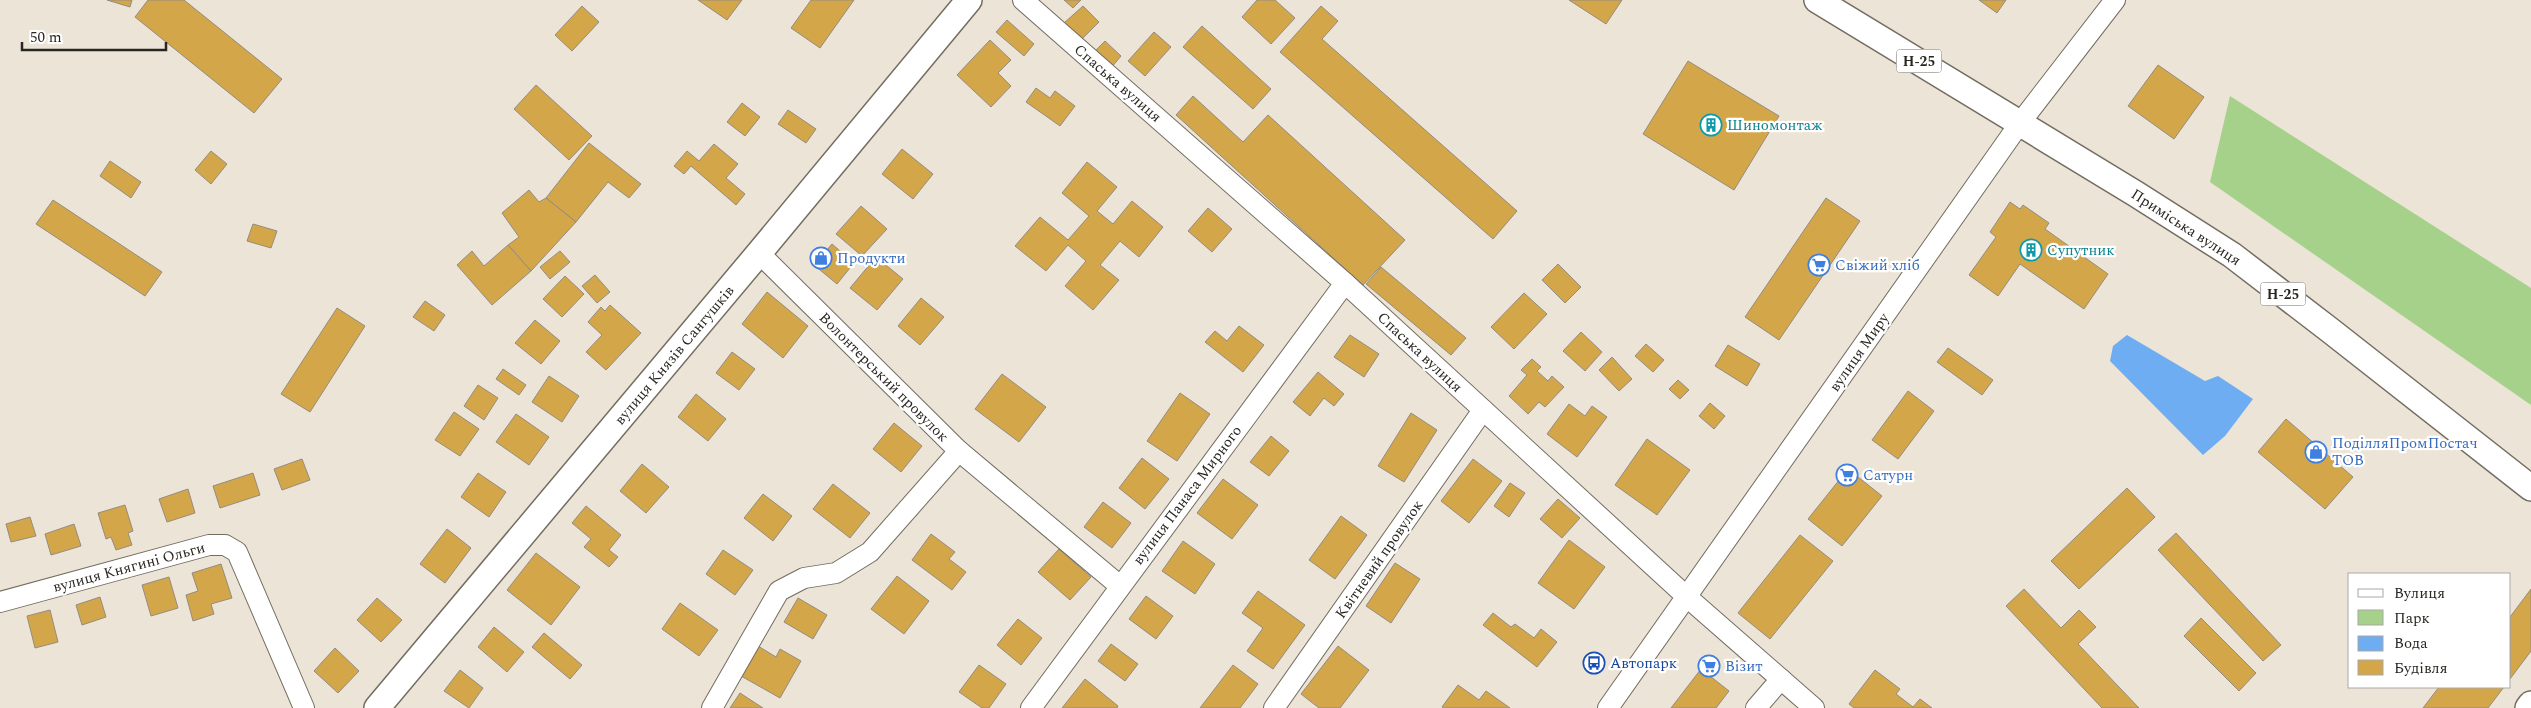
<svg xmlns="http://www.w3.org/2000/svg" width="2531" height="708" font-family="Spectral,serif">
	<rect width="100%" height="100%" fill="#ece4d6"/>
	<path fill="#a5d18a" d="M2230 96 2531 288V405L2210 182Z"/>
	<path fill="#6fadf3" d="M2127 335 2205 381 2218 376 2253 399 2225 436 2203 455 2110 361 2113 346Z"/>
	<g fill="#d4a64a" stroke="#938c7f">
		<path d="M107 0H132L130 7Z"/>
		<path d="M148 0H184L282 79 254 113 135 17Z"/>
		<path d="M698 0H742L727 20Z"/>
		<path d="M811 0H854L820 48 791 28Z"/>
		<path d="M1064 0H1081L1073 8Z"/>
		<path d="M1257 0H1275L1295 18 1271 44 1242 17Z"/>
		<path d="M1569 0H1622L1606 24Z"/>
		<path d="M1979 0H2006L1997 13Z"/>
		<path d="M582 6 599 22 572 51 555 35Z"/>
		<path d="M1083 6 1099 22 1081 40 1064 23Z"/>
		<path d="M1321 6 1338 21 1322 39 1517 211 1493 239 1280 52Z"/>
		<path d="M1007 20 1034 44 1024 56 996 32Z"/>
		<path d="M1202 26 1271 89 1253 109 1183 47Z"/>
		<path d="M1154 32 1171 47 1145 76 1128 61Z"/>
		<path d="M990 40 1011 60 998 73 1011 86 991 107 957 75Z"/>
		<path d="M1105 41 1121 56 1111 68 1094 52Z"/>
		<path d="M1688 61 1779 116 1734 190 1643 134Z"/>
		<path d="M2158 65 2204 97 2174 139 2128 106Z"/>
		<path d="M536 85 592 136 569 160 514 109Z"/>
		<path d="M1036 88 1050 98 1055 91 1075 106 1060 126 1026 102Z"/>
		<path d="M1193 96 1243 142 1268 115 1405 240 1363 285 1176 115Z"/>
		<path d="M742 103 760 117 745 136 727 122Z"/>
		<path d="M788 110 816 129 806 143 778 124Z"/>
		<path d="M589 143 641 184 629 198 608 182 576 222 546 198Z"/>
		<path d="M714 144 738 164 726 178 745 194 736 205 691 166 684 174 674 166 687 151 699 161Z"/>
		<path d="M902 149 933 174 913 199 882 174Z"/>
		<path d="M211 151 227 164 211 184 195 170Z"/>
		<path d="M110 161 141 182 131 198 100 176Z"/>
		<path d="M1087 162 1117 187 1097 211 1113 224 1132 201 1163 227 1139 257 1120 241 1100 265 1119 280 1093 310 1065 286 1086 261 1068 245 1046 271 1015 246 1040 217 1068 240 1089 216 1062 193Z"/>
		<path d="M529 190 539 202 546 198 576 222 531 271 508 245 519 237 502 213Z"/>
		<path d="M1826 198 1860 221 1779 340 1745 317Z"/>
		<path d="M53 200 162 272 145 296 36 224Z"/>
		<path d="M2010 202 2020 209 2023 205 2049 223 2045 229 2108 274 2084 309 2020 264 1998 296 1969 275 1996 237 1990 232Z"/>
		<path d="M861 206 887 229 862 256 836 234Z"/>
		<path d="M1208 208 1232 229 1212 252 1188 231Z"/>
		<path d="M253 224 277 231 271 248 247 241Z"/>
		<path d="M832 244 854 263 837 284 814 265Z"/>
		<path d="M508 245 531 271 492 305 457 265 472 251 484 266Z"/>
		<path d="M560 251 570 262 550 279 540 267Z"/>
		<path d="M876 257 903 279 877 310 850 288Z"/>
		<path d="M1558 264 1581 287 1565 303 1542 280Z"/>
		<path d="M1381 267 1466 338 1451 355 1366 284Z"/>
		<path d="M595 275 610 292 597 303 582 286Z"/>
		<path d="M565 276 584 294 562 317 543 299Z"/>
		<path d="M767 292 808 326 783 358 742 324Z"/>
		<path d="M1524 293 1547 314 1514 349 1491 327Z"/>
		<path d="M921 298 944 317 920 345 898 326Z"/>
		<path d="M425 301 445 315 434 331 413 317Z"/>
		<path d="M610 305 641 333 606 370 586 352 602 335 588 322 601 307 605 311Z"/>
		<path d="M337 308 365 326 310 412 281 394Z"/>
		<path d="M535 320 560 341 541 364 515 343Z"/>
		<path d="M1239 326 1264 345 1243 372 1205 342 1215 331 1227 341Z"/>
		<path d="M1581 332 1602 352 1585 371 1563 351Z"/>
		<path d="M1350 335 1379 354 1364 377 1334 357Z"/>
		<path d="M1646 344 1664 360 1653 372 1635 356Z"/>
		<path d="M1728 345 1760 364 1747 386 1715 366Z"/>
		<path d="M1948 348 1993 380 1982 395 1937 362Z"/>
		<path d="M732 352 755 369 739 390 716 373Z"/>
		<path d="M1612 357 1632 379 1619 391 1599 370Z"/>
		<path d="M1532 359 1541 367 1537 371 1548 381 1552 376 1564 387 1545 407 1539 402 1528 414 1509 396 1527 375 1521 370Z"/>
		<path d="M503 369 526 385 519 395 496 379Z"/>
		<path d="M1318 372 1344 394 1334 406 1324 398 1310 416 1293 402Z"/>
		<path d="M1002 374 1046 407 1019 442 975 409Z"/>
		<path d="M549 376 579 396 562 422 532 402Z"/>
		<path d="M1678 380 1689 390 1680 399 1669 389Z"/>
		<path d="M478 385 498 398 484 420 464 406Z"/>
		<path d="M1908 391 1934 411 1898 459 1872 440Z"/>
		<path d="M1180 393 1210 414 1177 461 1147 441Z"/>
		<path d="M696 394 726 419 708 441 678 417Z"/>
		<path d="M1710 403 1725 416 1714 429 1699 416Z"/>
		<path d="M1569 404 1585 416 1592 406 1607 417 1577 457 1547 434Z"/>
		<path d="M454 412 479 429 460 456 435 440Z"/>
		<path d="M1411 413 1437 430 1404 482 1378 466Z"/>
		<path d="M516 414 549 437 529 465 496 442Z"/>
		<path d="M2286 419 2353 477 2325 509 2258 452Z"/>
		<path d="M894 423 922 446 901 472 873 449Z"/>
		<path d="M1271 436 1289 451 1269 476 1250 462Z"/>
		<path d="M1647 439 1690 470 1657 515 1615 485Z"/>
		<path d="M1142 458 1169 479 1145 509 1119 488Z"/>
		<path d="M302 459 310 480 282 490 274 469Z"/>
		<path d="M1473 459 1502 481 1469 523 1441 501Z"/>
		<path d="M642 464 669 487 646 513 620 491Z"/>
		<path d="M1848 469 1882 496 1842 546 1808 519Z"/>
		<path d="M253 473 260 495 220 508 213 486Z"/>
		<path d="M478 473 506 492 489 517 461 497Z"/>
		<path d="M1223 479 1258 505 1232 539 1197 513Z"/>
		<path d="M1510 483 1525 493 1509 517 1494 506Z"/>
		<path d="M833 484 870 513 850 538 813 509Z"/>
		<path d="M2127 488 2155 517 2079 589 2051 561Z"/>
		<path d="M188 489 195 513 167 522 159 499Z"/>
		<path d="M763 494 792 516 773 541 744 518Z"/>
		<path d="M1558 499 1580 518 1562 538 1540 519Z"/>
		<path d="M1103 502 1131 523 1112 548 1084 527Z"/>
		<path d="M125 505 133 531 128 533 132 545 116 550 111 537 106 539 98 513Z"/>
		<path d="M586 506 621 535 609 550 618 557 609 567 584 547 591 539 572 523Z"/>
		<path d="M1341 516 1367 535 1335 579 1309 560Z"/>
		<path d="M30 517 36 536 11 542 6 524Z"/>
		<path d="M74 524 81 546 51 555 45 534Z"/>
		<path d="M447 529 471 548 445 583 420 564Z"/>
		<path d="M2176 533 2281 645 2263 661 2158 550Z"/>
		<path d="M931 534 955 552 949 559 966 572 952 590 912 560Z"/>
		<path d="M1800 535 1833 561 1770 639 1738 613Z"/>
		<path d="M1569 540 1605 567 1574 609 1538 583Z"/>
		<path d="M1183 541 1215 564 1195 594 1162 571Z"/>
		<path d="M1059 549 1091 577 1070 600 1038 572Z"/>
		<path d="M723 550 753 570 735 595 706 574Z"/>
		<path d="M536 553 580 587 551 625 507 590Z"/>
		<path d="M1395 563 1420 579 1391 623 1366 606Z"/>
		<path d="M221 564 232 598 211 604 214 614 193 621 186 595 198 591 192 573Z"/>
		<path d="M897 576 929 601 904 634 871 609Z"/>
		<path d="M169 577 178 608 151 616 142 585Z"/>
		<path d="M2024 589 2061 628 2079 610 2096 627 2078 644 2139 708H2102L2006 606Z"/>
		<path d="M2531 589V651L2510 679V617Z"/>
		<path d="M1258 591 1305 625 1273 669 1247 651 1263 628 1242 613Z"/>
		<path d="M1146 596 1173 616 1156 639 1129 619Z"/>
		<path d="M100 597 106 617 82 625 76 605Z"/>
		<path d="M377 598 402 620 381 642 357 620Z"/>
		<path d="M798 598 827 615 813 639 784 622Z"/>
		<path d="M680 603 718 630 699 656 662 629Z"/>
		<path d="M50 610 58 642 35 648 27 616Z"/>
		<path d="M1493 613 1511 627 1515 624 1534 638 1541 629 1557 642 1537 667 1483 625Z"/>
		<path d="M2201 618 2256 673 2239 691 2184 636Z"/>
		<path d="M1018 619 1042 638 1021 665 997 645Z"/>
		<path d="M494 627 524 652 507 672 478 647Z"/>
		<path d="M544 633 582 665 570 679 532 647Z"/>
		<path d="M1111 644 1138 664 1125 681 1098 661Z"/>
		<path d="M758 646 776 657 780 649 801 661 780 698 741 676Z"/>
		<path d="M1338 646 1369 670 1340 708H1319L1301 694Z"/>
		<path d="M335 648 359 671 338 693 314 671Z"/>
		<path d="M979 665 1006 684 989 708H982L959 692Z"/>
		<path d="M1233 665 1258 684 1240 708H1200Z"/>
		<path d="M1701 669 1729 691 1716 708H1671Z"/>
		<path d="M460 670 483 688 469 708 444 691Z"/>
		<path d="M1875 670 1900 689 1896 694 1913 707 1920 699 1932 708H1854L1849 704Z"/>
		<path d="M1085 679 1118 706 1117 708H1062Z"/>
		<path d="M1458 685 1479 700 1486 691 1510 708H1444L1442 707Z"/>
		<path d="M2439 687H2504L2488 708H2423Z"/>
		<path d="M740 693 763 708H730Z"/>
	</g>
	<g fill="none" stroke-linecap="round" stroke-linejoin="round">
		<g stroke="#736c60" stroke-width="22">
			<g id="minor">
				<path d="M1023 0 1345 283 1687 597 1814 708"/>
				<path d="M959 451 1120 586"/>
				<path d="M0 602 209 545H225L237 552 304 708"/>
				<path d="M712 708 779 591 804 578 836 573 870 552 959 451 759 253"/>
				<path d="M1031 708 1345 283"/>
				<path d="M1274 708 1483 410"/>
				<path d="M1608 708 2020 123 2115 0"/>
				<path d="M1756 708 1781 679"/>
			</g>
		</g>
		<g stroke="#736c60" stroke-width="28">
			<g id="major">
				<path d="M1817 0 2136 194 2232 255 2331 331 2531 488"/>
				<path d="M377 708 759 253 969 0"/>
				<path d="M2528 708 2531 704"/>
			</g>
		</g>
		<use href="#minor" stroke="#fff" stroke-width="20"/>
		<use href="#major" stroke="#fff" stroke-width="25"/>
	</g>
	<defs>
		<g id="building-ring" transform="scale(1.125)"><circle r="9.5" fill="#fff" stroke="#0f9aa8" stroke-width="1.5"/><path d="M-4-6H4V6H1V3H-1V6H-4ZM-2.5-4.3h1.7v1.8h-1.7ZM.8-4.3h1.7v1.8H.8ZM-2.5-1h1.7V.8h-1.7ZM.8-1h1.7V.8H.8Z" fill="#0f9aa8"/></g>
		<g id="shop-ring" transform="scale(1.125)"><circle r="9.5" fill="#fff" stroke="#3f7fe0" stroke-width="1.5"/><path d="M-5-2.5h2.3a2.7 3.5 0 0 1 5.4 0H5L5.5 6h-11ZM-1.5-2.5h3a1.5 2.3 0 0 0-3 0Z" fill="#3f7fe0"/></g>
		<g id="supermarket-ring" transform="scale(1.125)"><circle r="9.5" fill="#fff" stroke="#3f7fe0" stroke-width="1.5"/><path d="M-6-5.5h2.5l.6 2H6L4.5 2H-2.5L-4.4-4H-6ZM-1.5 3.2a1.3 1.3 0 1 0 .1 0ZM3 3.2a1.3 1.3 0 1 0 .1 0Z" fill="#3f7fe0"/></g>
		<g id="bus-ring" transform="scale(1.125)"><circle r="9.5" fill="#fff" stroke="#1a4fb4" stroke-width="1.5"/><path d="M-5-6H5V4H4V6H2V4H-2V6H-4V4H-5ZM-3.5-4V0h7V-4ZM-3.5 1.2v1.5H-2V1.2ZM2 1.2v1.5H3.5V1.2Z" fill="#1a4fb4"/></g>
	</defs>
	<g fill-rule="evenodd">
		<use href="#building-ring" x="1711" y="125"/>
		<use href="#building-ring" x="2031" y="250"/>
		<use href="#shop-ring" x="821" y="258"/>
		<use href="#supermarket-ring" x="1819" y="265"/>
		<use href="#shop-ring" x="2316" y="452"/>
		<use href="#supermarket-ring" x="1847" y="475"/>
		<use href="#bus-ring" x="1594" y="663"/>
		<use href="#supermarket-ring" x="1709" y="666"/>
	</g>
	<g text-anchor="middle" stroke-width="4.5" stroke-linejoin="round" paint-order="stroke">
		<g fill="#fff" stroke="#696764" stroke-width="1">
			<rect x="1896.5" y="49.5" width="45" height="23" rx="4"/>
			<rect x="2260.5" y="282.5" width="45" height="23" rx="4"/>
		</g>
		<g font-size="14" font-weight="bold" fill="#292621">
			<text x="1919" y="66">Н-25</text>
			<text x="2283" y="299">Н-25</text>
		</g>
		<g font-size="15" fill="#292621" stroke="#fff">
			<text transform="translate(1118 83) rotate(41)" y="5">Спаська вулиця</text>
			<text transform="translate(2186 227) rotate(33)" y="5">Приміська вулиця</text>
			<text transform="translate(1420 352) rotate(43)" y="5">Спаська вулиця</text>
			<text transform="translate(1859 352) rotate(-55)" y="5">вулиця Миру</text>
			<text transform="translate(674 355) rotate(-50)" y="5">вулиця Князів Сангушків</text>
			<text transform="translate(884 377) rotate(45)" y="5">Волонтерський провулок</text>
			<text transform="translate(1187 495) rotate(-53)" y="5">вулиця Панаса Мирного</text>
			<text transform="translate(1379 559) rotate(-55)" y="5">Квітневий провулок</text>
			<text transform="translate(129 567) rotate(-15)" y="5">вулиця Княгині Ольги</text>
		</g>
		<g font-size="15" fill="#0d838f" stroke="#fff" text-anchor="start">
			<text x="1727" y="130">Шиномонтаж</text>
			<text x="2047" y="255">Супутник</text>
		</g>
		<g font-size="15" fill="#366cbe" stroke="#fff" text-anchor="start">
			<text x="837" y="263">Продукти</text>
			<text x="1835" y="270">Свіжий хліб</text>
			<text x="2332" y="448">ПоділляПромПостач<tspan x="2332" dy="17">ТОВ</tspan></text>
			<text x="1863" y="480">Сатурн</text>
			<text x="1725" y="671">Візит</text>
		</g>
		<g font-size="15" fill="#164399" stroke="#fff" text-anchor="start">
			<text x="1610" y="668">Автопарк</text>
		</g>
	</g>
	<rect x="2348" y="573" width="162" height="115" fill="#ffffff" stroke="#a9a8a6"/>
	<rect x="2358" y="589" width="25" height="8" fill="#ffffff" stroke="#a9a8a6"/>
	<text x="2394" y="598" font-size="15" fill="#292621">Вулиця</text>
	<rect x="2358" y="610" width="25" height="15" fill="#a5d18a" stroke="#a9a8a6"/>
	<text x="2394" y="623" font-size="15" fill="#292621">Парк</text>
	<rect x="2358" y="636" width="25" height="15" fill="#6fadf3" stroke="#a9a8a6"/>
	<text x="2394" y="648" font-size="15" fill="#292621">Вода</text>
	<rect x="2358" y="660" width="25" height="15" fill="#d4a64a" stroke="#a9a8a6"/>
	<text x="2394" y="673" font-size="15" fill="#292621">Будівля</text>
	<path d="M22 42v8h144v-8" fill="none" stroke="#292621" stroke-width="2.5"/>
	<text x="30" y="42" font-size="15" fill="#292621" stroke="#ffffff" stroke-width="4" paint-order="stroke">50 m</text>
</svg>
